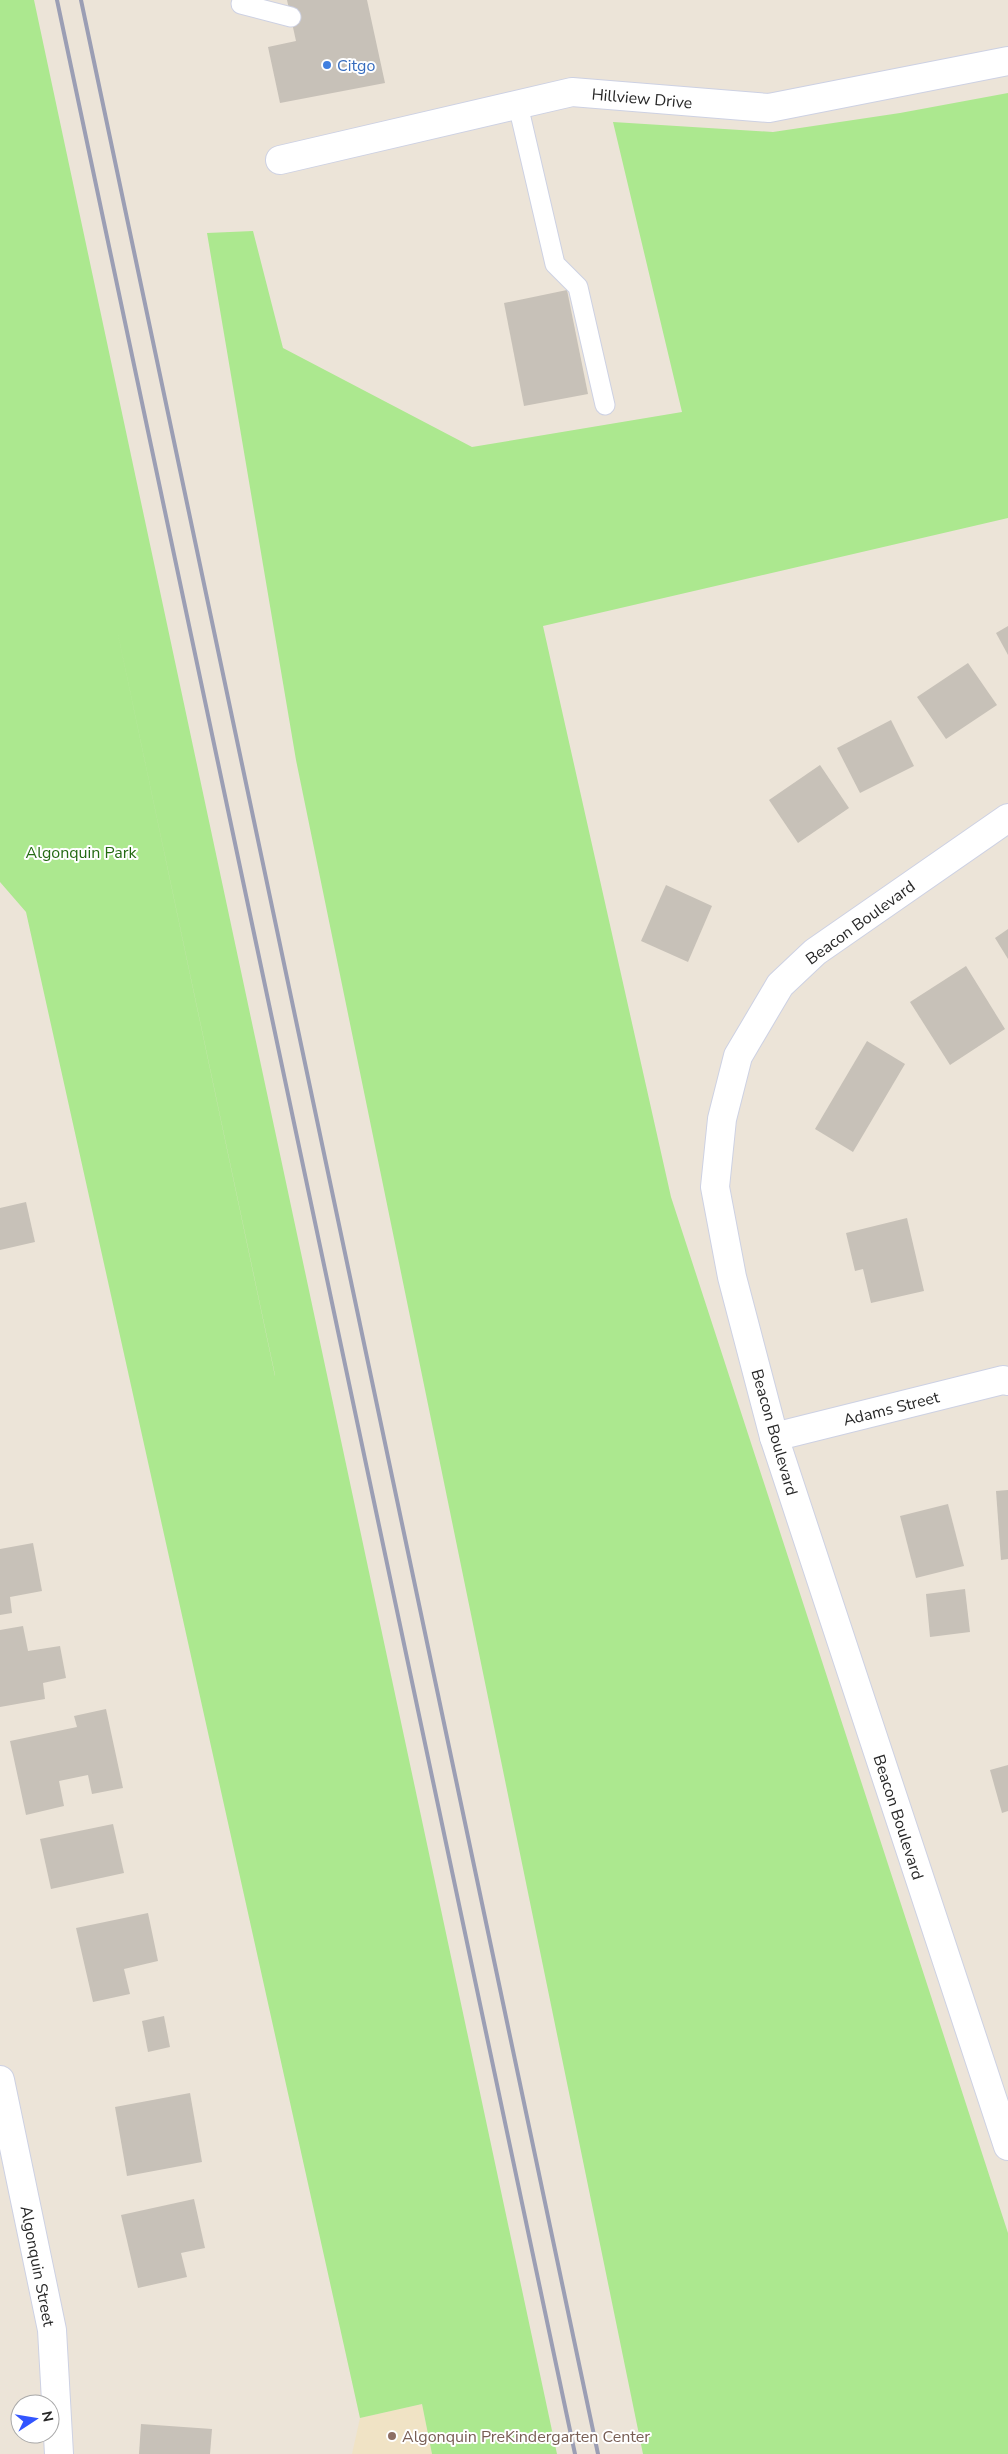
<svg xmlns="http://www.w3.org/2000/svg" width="1008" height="2454" font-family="'Nunito Sans',sans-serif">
	<rect width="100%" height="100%" fill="#ece4d8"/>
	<path fill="#f0e3c5" d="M422 2404 432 2454H352L360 2418Z"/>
	<g fill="#ace88f" fill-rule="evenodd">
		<path d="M0 0H34L557 2454H432L422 2404 360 2418 26 912 0 882ZM105 573 275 1375V1376Z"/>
		<path d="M1008 93V518L543 626 671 1197 1008 2233V2454H643L296 760 207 233 253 231 283 348 472 447 682 412 613 122 773 132 900 113Z"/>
	</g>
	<g fill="#c7c1b8">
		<path d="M287 0H367L385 83 280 103 268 47 296 41Z"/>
		<path d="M567 290 588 394 524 406 504 303Z"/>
		<path d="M1008 626V655L996 633Z"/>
		<path d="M968 663 997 705 946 739 917 697Z"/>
		<path d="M891 720 914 766 860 793 837 748Z"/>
		<path d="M820 765 849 808 798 843 769 800Z"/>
		<path d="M666 885 712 906 688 962 641 941Z"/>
		<path d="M1008 929V959L995 938Z"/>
		<path d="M966 966 1005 1029 950 1065 910 1002Z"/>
		<path d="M867 1041 905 1064 853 1152 815 1129Z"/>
		<path d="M26 1202 35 1242 0 1250V1208Z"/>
		<path d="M907 1218 924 1291 871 1303 863 1269 855 1271 846 1233Z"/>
		<path d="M1008 1490V1559L1001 1560 996 1491Z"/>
		<path d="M948 1504 964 1566 916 1578 900 1516Z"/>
		<path d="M33 1543 42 1591 10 1597 12 1613 0 1615V1549Z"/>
		<path d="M965 1589 970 1632 930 1637 926 1594Z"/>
		<path d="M23 1626 28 1651 60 1646 66 1678 43 1683 45 1699 0 1707V1630Z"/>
		<path d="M106 1709 123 1788 92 1794 88 1775 59 1781 64 1806 26 1815 10 1741 77 1727 74 1716Z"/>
		<path d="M1008 1765V1811L1002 1813 990 1770Z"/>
		<path d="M113 1824 124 1873 51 1889 40 1839Z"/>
		<path d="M148 1913 158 1961 124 1969 130 1994 93 2002 76 1928Z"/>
		<path d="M164 2016 170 2047 148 2052 142 2021Z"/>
		<path d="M190 2093 202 2162 127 2176 115 2107Z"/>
		<path d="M194 2199 205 2248 181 2253 187 2277 138 2288 121 2215Z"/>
		<path d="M141 2424 212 2429 210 2454H139Z"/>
	</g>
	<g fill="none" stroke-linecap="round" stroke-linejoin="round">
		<g stroke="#cdd1e3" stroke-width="21">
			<g id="lane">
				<path d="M245 0 241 4 291 17"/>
				<path d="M518 105 555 264 578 287 605 405"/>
			</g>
		</g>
		<g stroke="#cdd1e3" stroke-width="30">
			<g id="street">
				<path d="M280 160 572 92 769 108 1008 61"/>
				<path d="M1008 818 815 952 780 985 738 1056 722 1119 715 1187 732 1277 774 1437 1008 2146"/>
				<path d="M774 1437 1003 1380 1008 1381"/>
				<path d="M0 2080 52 2330 59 2454"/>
			</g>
		</g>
		<use href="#lane" stroke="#fff" stroke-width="19"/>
		<use href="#street" stroke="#fff" stroke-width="28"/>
		<g stroke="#9b9eb4" stroke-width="4">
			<path d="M57 0 575 2454"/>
			<path d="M81 0 598 2454"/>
		</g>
	</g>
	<circle fill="#3f7fe0" stroke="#fff" stroke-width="2" cx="327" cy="65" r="5"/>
	<circle fill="#8d6e63" stroke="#fff" stroke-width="2" cx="392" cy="2436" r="5"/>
	<g text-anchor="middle" stroke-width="4" stroke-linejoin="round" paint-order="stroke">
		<g font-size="16" fill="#366cbe" stroke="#fff" text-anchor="start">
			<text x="337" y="71">Citgo</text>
		</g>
		<g font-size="16" fill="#282828" stroke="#fff">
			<text transform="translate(642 98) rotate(5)" y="6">Hillview Drive</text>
			<text transform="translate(860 922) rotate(-36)" y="6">Beacon Boulevard</text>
			<text transform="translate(891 1408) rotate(-14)" y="6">Adams Street</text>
			<text transform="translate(775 1432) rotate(74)" y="6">Beacon Boulevard</text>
			<text transform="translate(899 1817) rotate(72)" y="6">Beacon Boulevard</text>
			<text transform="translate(38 2266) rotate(79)" y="6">Algonquin Street</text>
		</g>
		<g font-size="16" fill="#246a13" stroke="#fff">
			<text x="81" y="858">Algonquin Park</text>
		</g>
		<g font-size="16" fill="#785e54" stroke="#fff" text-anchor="start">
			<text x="402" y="2442">Algonquin PreKindergarten Center</text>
		</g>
	</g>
	<g transform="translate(35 2419) rotate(78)"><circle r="24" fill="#ffffff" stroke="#a9a9a9"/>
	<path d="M0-4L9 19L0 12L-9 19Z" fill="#3255ff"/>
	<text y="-8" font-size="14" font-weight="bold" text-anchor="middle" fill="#282828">N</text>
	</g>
</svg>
